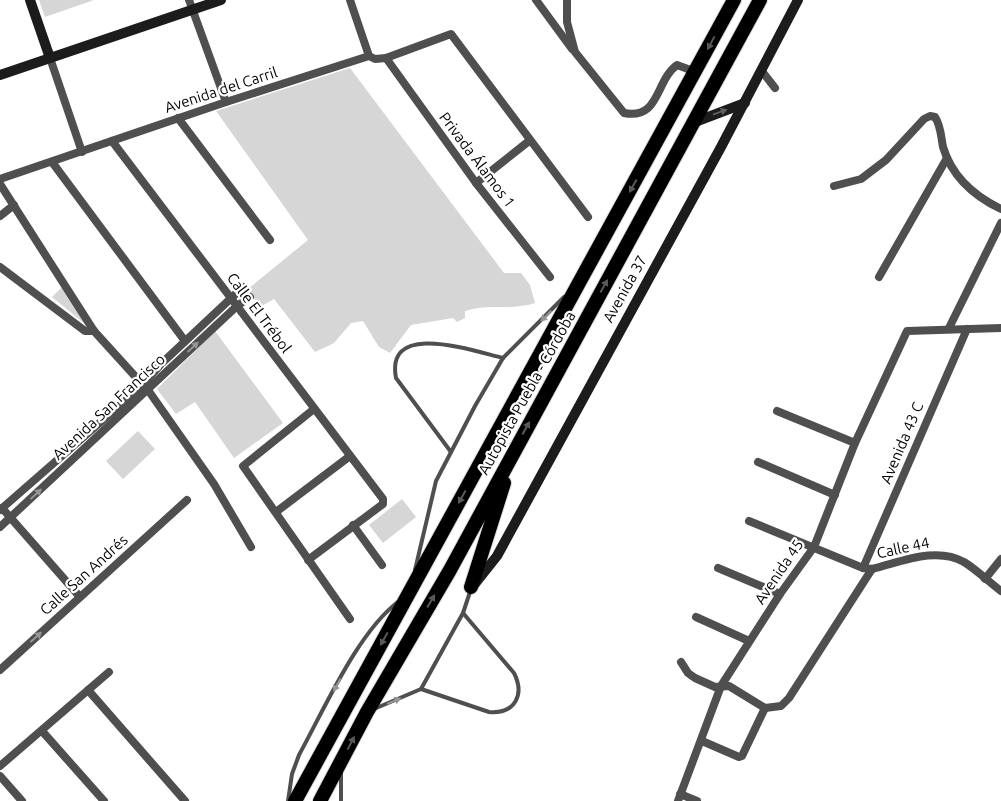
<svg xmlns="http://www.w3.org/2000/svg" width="1001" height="801" font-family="Ubuntu,sans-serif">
	<rect width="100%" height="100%" fill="#fff"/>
	<g fill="#d6d6d6">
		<path d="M39 0H94L45 17Z"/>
		<path d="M350 68 504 273H521L530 285 535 303C511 311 489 303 465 311V318L457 322 453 318 411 325 390 353 379 347 363 321 351 323 334 343 315 352 274 299 260 307 248 289 308 240 216 111Z"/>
		<path d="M62 287 85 324 52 297Z"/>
		<path d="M215 331 283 423 234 458 195 402 176 414 157 389Z"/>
		<path d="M138 431 155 449 123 479 106 461Z"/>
		<path d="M402 499 416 517 383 543 369 525Z"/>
	</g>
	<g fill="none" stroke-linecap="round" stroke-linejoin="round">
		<g stroke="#dbdbdb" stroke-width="16">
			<g id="highway">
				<path d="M471 587 504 483"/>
				<path d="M295 801 734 0"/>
				<path d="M320 801 367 712 450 570 760 0"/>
			</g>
		</g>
		<g stroke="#4f4f4f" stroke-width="4">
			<path d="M451 452 396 378C385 320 473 351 503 358"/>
			<path d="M415 570 436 481 475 406 503 358 564 297"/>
			<path d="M421 689 489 712C515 714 525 695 514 673L463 613"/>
			<path d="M374 709 421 689 463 613 471 589"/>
			<path d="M288 801 292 774 299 755C325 708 357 633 399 601"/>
			<path d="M341 801V771"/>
		</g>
		<g stroke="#4f4f4f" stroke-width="8">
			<path d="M189 0 226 102"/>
			<path d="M350 0 369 56"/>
			<path d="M536 0 572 49"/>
			<path d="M567 0V22L575 52 624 113C660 120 655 81 677 65L696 72"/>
			<path d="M50 58 82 152"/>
			<path d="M386 58 476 183 550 277"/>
			<path d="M761 70 775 88"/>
			<path d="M178 118 270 240"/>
			<path d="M112 141 383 499V504L308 560"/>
			<path d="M52 162 185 341"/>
			<path d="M0 179 226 102 369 56 375 59 386 58 451 34 588 217"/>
			<path d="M476 183 529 141"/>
			<path d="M0 184 94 331 143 385"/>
			<path d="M834 186 861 179 886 160 924 119 930 116 935 117C941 126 941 137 943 147 952 177 974 196 1001 209"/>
			<path d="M0 216 14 205"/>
			<path d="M0 267 85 331H94"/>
			<path d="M879 277 947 158"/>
			<path d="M949 328 1001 223"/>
			<path d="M148 390 214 484 251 547"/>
			<path d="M314 409 243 466 350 619"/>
			<path d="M777 411 855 443"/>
			<path d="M758 462 835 495"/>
			<path d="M2 508 80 597"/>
			<path d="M0 510 143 385 162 363 243 287"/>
			<path d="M276 512 350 456"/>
			<path d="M749 521 863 568 872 569C901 562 936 546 964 562 977 570 989 582 1001 591"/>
			<path d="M353 525 382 565"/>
			<path d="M0 527 237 306 250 297"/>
			<path d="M718 568 780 594"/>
			<path d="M863 568 967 329"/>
			<path d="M985 579 1001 559"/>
			<path d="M696 617 749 641"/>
			<path d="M681 662 688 673 695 678 715 687 729 686 765 708"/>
			<path d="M0 670 187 500"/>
			<path d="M88 690 185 801"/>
			<path d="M765 708 781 706 789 698 872 569"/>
			<path d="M42 731 104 801"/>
			<path d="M702 741 739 757 742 756 765 708"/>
			<path d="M0 766 109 672"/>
			<path d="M0 776 22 801"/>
			<path d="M680 794 697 801"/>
			<path d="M678 801 721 686 780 594 814 547 855 443 907 331 1001 328"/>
		</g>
		<g stroke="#1c1c1c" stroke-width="10">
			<path d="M30 0 50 58"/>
			<path d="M0 75 221 0"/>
			<path d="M695 122 745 103"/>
			<path d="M474 585 497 556 721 147 798 0"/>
		</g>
		<use href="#highway" stroke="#000" stroke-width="14"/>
	</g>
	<defs><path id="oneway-solid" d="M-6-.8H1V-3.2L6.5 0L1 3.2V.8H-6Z" transform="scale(1.25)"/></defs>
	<g fill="#595959">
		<use href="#oneway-solid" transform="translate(711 43) rotate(118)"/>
		<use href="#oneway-solid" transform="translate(633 186) rotate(119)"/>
		<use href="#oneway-solid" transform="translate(604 286) rotate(-61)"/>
		<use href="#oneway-solid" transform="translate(526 428) rotate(-61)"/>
		<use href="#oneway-solid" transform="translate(462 497) rotate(119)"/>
		<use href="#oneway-solid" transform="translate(431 601) rotate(-60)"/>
		<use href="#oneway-solid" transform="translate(384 639) rotate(119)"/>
		<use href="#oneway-solid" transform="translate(351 743) rotate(-62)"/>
	</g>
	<use fill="#606060" href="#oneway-solid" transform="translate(720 112) rotate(-20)"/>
	<g fill="#959595">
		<use href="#oneway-solid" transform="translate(546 316) rotate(135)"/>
		<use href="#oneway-solid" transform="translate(193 347) rotate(-43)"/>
		<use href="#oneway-solid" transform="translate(36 494) rotate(-43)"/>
		<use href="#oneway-solid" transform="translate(36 637) rotate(-42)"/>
		<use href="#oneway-solid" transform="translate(337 685) rotate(119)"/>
		<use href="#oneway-solid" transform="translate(394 701) rotate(-23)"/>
	</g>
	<g text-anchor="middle" stroke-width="4.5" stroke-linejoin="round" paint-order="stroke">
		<g font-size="15" fill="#000" stroke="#fff">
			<text transform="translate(221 90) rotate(-18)" y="5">Avenida del Carril</text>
			<text transform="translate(477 160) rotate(53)" y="5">Privada Álamos 1</text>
			<text transform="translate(625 289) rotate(-61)" y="5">Avenida 37</text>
			<text transform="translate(259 313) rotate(53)" y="5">Calle El Trébol</text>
			<text transform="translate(527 393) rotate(-61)" y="5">Autopista Puebla - Córdoba</text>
			<text transform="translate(109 407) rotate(-43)" y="5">Avenida San Francisco</text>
			<text transform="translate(902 443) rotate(-67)" y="5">Avenida 43 C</text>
			<text transform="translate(903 548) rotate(-12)" y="5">Calle 44</text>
			<text transform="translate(779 572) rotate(-56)" y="5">Avenida 45</text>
			<text transform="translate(84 575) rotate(-42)" y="5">Calle San Andrés</text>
		</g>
	</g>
</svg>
